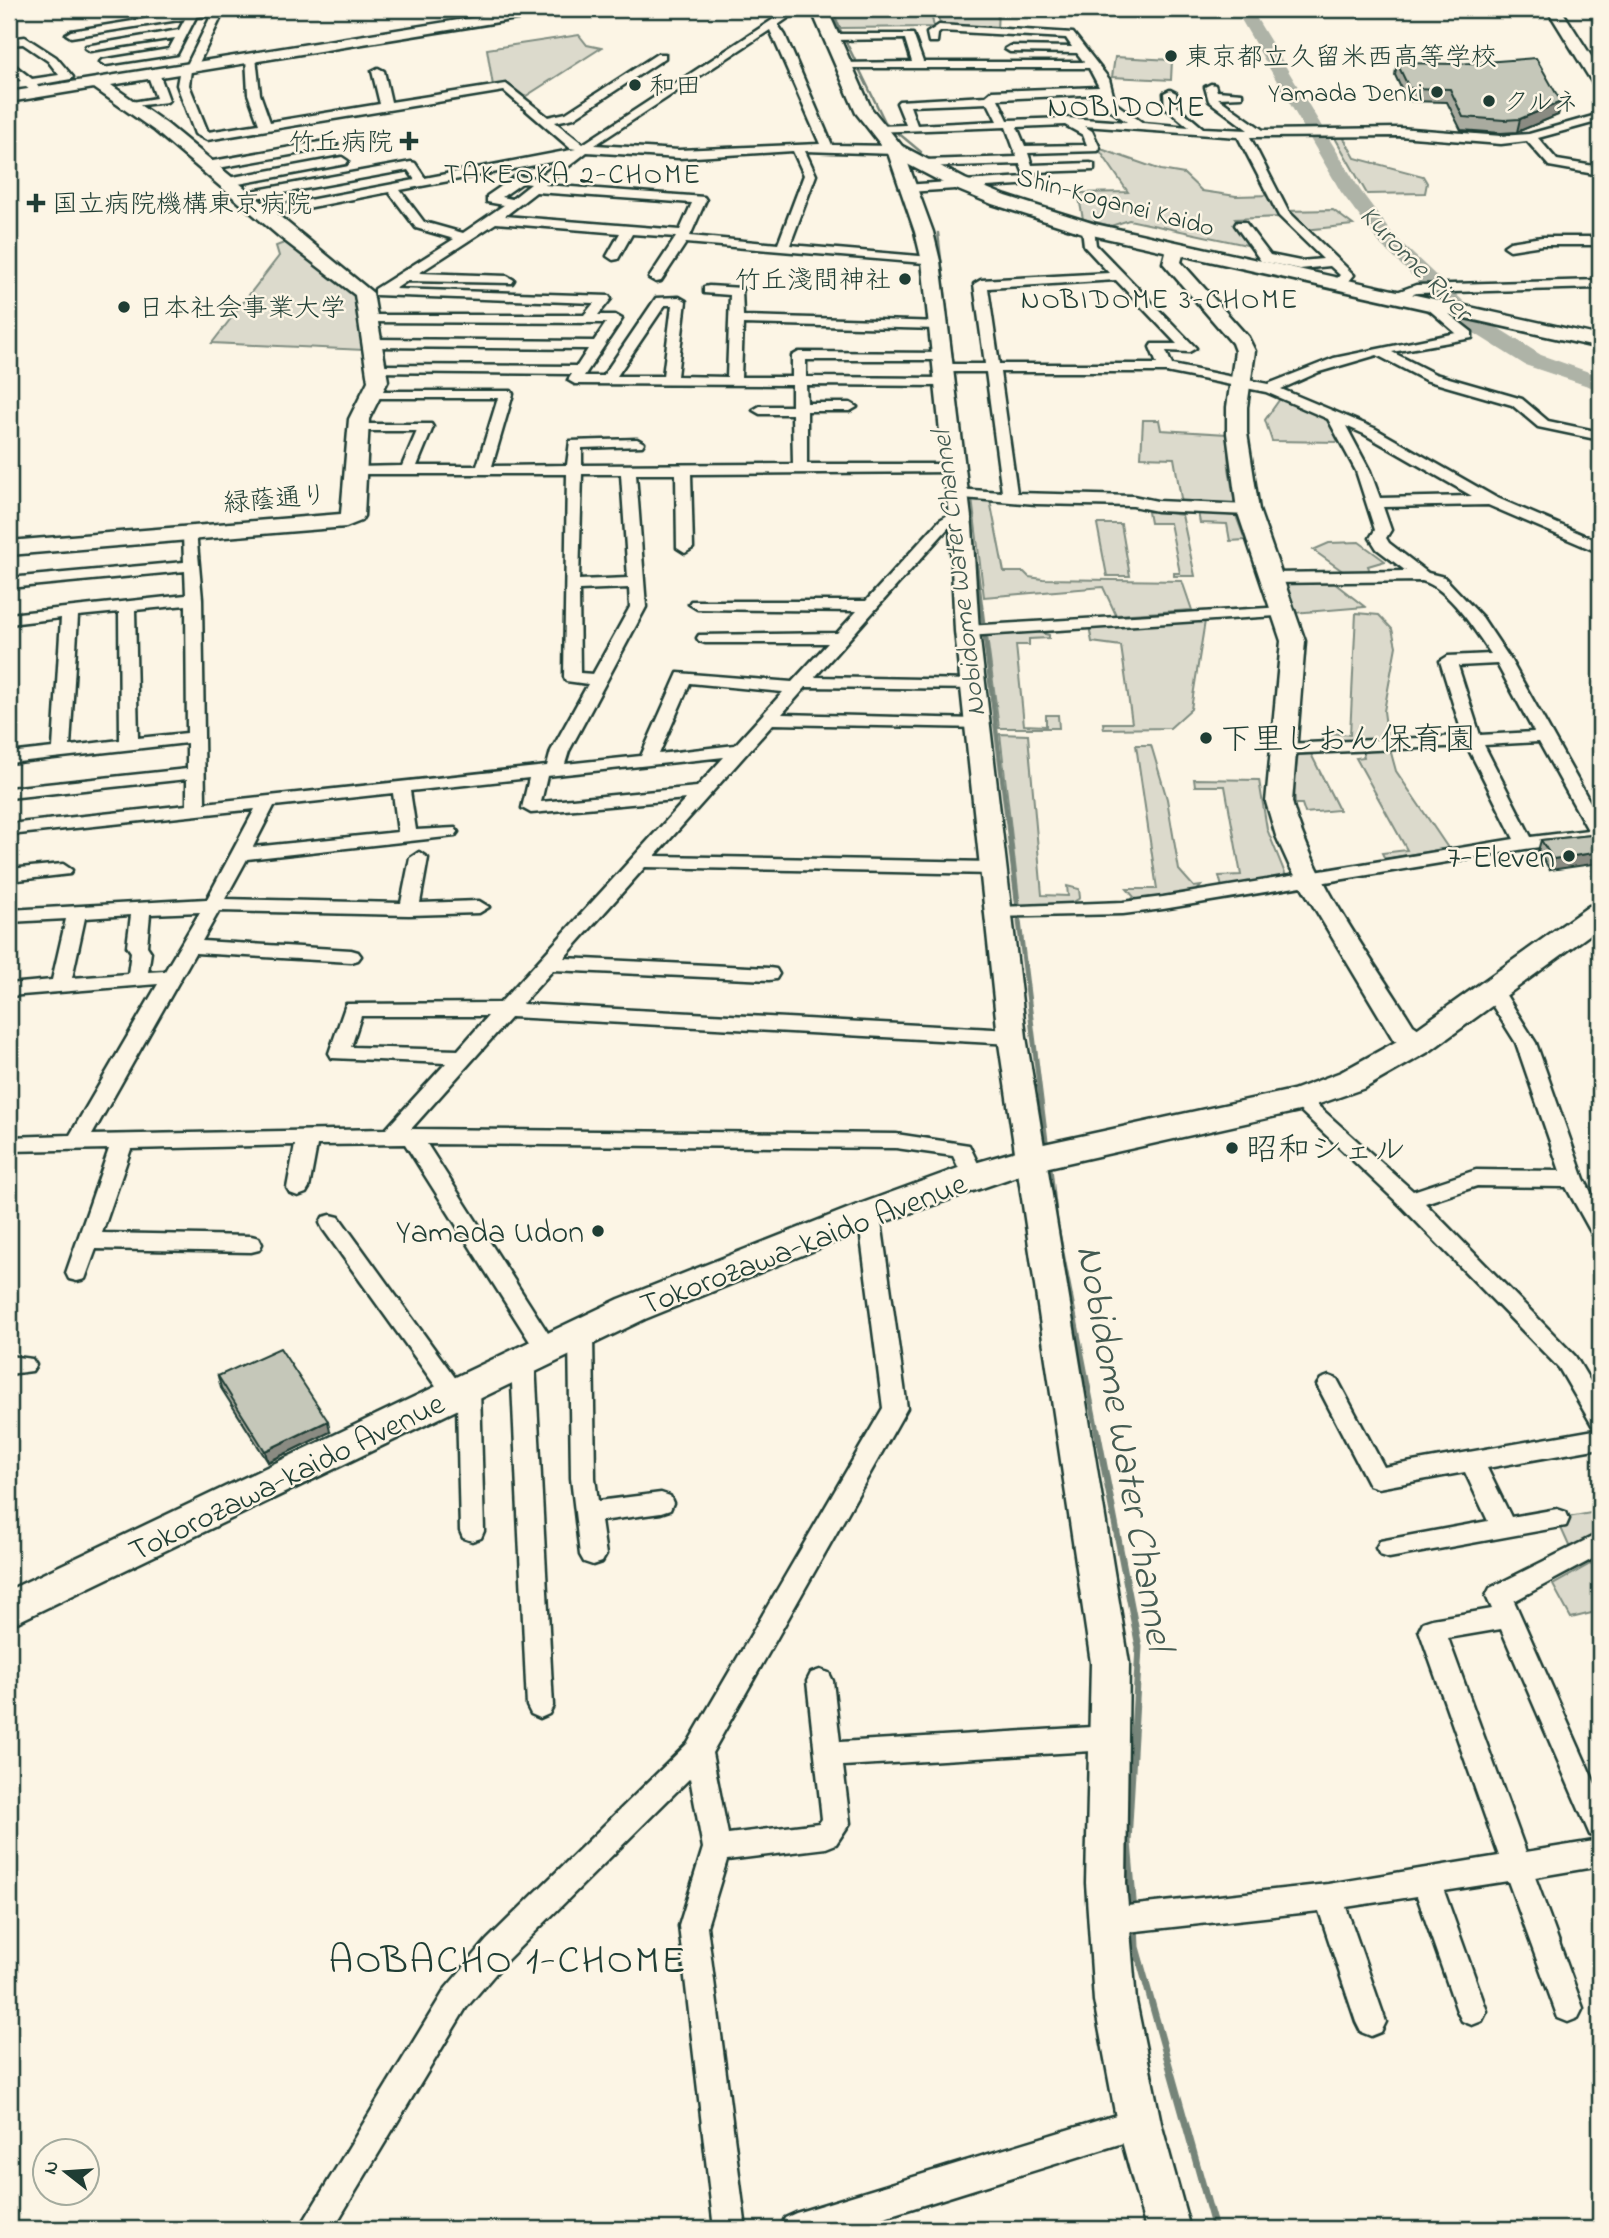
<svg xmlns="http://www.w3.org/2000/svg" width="1609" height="2238" font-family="'Indie Flower','Klee One',sans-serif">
	<rect width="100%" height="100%" fill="#fcf5e5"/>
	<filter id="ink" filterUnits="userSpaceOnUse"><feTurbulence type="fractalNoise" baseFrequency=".0143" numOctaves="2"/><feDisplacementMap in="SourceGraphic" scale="14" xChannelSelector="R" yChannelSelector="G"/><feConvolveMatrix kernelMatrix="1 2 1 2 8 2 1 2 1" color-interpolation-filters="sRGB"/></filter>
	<g filter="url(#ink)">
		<g fill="#dcdacc" stroke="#7e8c80" stroke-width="2">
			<path d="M832 9H930L934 27 840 28Z"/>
			<path d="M935 9H998L997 31 941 26Z"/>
			<path d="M579 35 587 45 601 48 523 98 508 84 493 86 487 49Z"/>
			<path d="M1115 57 1172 60 1171 80 1112 77Z"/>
			<path d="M1342 135 1355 158 1423 176 1427 183 1425 193 1367 194 1334 136Z"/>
			<path d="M1098 148 1161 170 1184 174 1202 191 1236 196 1271 195 1281 217 1235 219 1256 247 1129 220 1111 226 1083 219 1078 193 1128 192Z"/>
			<path d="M1333 210 1353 225 1304 230 1286 211Z"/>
			<path d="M287 242 358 296 364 350 212 343 279 256 276 246Z"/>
			<path d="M1282 396 1331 420 1340 442 1272 441 1265 420Z"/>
			<path d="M1143 420H1159L1161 430 1227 434 1229 468 1235 505 1182 504 1174 458 1141 457Z"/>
			<path d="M972 498 990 500 1004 572H1024L1029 577 1043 579 1182 581 1192 610 1116 615 1103 587 984 597Z"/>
			<path d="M1153 511 1182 515 1195 576H1174V573H1180L1170 523H1150L1148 512Z"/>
			<path d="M1198 512 1236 516 1245 540 1230 541 1227 524 1200 523Z"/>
			<path d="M1097 524H1121L1130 576H1107Z"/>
			<path d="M1359 542 1385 561 1368 566 1370 572H1344L1313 550 1329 543Z"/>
			<path d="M1329 579 1365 607 1294 613 1284 586 1288 582Z"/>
			<path d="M1356 613 1379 615 1392 629 1396 646 1384 711 1388 742H1322V732L1350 735Z"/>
			<path d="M1205 621 1191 709 1170 728 1104 729 1103 723H1132L1121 646 1092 642 1089 626Z"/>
			<path d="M1037 632 1049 635V638L1029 639V645H1016L1024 725 1046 726V715H1058L1059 728H999L987 636Z"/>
			<path d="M1000 734 1028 735 1042 895 1068 896 1067 886 1079 889 1080 898 1070 904 1020 907Z"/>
			<path d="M1136 745H1151L1167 799 1179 870 1194 887 1201 886 1196 892 1131 900 1134 897 1127 889H1157Z"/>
			<path d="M1390 749 1396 771 1448 848 1385 859 1382 853 1407 850 1356 758 1364 757 1363 752Z"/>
			<path d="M1311 754 1339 810 1305 813 1302 804H1295L1294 783 1298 755Z"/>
			<path d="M1194 779 1259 780 1267 829 1286 876 1222 887 1219 876 1241 875 1225 786H1195Z"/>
			<path d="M1596 1512 1600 1518V1543L1574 1557 1557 1519Z"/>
			<path d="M1600 1550V1611L1571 1618 1553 1585 1590 1564Z"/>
		</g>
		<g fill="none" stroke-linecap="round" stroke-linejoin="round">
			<g stroke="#758479" stroke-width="2.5">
				<path d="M830 9 885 122 921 152"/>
				<path d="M938 233 952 354"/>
			</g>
			<g stroke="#758479" stroke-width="4.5">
				<path d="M951 352 965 471"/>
				<path d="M973 540 1007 819"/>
			</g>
			<g stroke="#758479" stroke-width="5">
				<path d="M1007 817 1018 909"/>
				<path d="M1019 921 1047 1149"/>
				<path d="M1050 1168 1056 1222 1097 1431"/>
			</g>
			<g stroke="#758479" stroke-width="7">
				<path d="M1097 1430 1139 1647 1128 1842 1134 1912"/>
				<path d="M1135 1925 1136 1947 1215 2229"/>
			</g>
			<path fill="#aeb3a7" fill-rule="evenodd" d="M1235 9H1251L1360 190 1395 237 1479 316 1541 355 1600 376V390L1525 365 1463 326 1381 245 1341 192Z"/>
			<g stroke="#1f3d34" stroke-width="5">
				<g id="street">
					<path d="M207 9H225L197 67 191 70 189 85 208 132 259 124 248 94 246 57 251 54 256 57 260 94 270 122 380 104 372 71 378 68 384 71 391 102 506 84 548 117 566 113 657 54H665V58L574 118 555 122 583 144 789 9H801L778 25 785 35 832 145 895 146 901 150 895 154 805 151 816 175 790 245 931 257 936 258V264L686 243 661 281 656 282 649 278 676 237 632 234 618 259 613 260 607 256 620 233 496 223 419 273 507 276 514 280 512 283 407 281 395 289 609 296 611 299 598 315H615L622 319 584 376H603L656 298 679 297 686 301 677 376 727 377 730 295 704 293V287L709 286 742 288 743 316 943 322V328L938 329 743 324 741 377H792V356L799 352 946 353V359L941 360H806V377L944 378 951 382 944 386 806 385 807 403H850L857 407 850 411H807V464H953L960 468 953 472 691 474 693 548 685 553 677 548 676 474H636L646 607 569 751 565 764 641 756 678 673 792 682 828 643H705L699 641 697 638 699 635 837 633 857 611 697 609 689 604 691 601H866L940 520 959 508 967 513 950 526 815 677 974 680 980 681 982 685 980 689 806 687 782 714 977 719 983 720 986 724 983 728 773 724 655 856 993 862 1002 868 993 874 645 867 564 958 769 968 776 969 779 974 776 979 769 980 553 970 522 1004 1012 1030 1019 1032 1022 1037 1019 1042 1012 1044 511 1017 411 1129 896 1134 969 1145 984 1176 981 1181 973 1184 965 1181 953 1156 896 1148 427 1144 555 1344 559 1350 555 1356 547 1359 539 1356 405 1144 317 1145 309 1188 306 1193 298 1196 290 1193 287 1188 295 1145 131 1149 102 1233 251 1236 259 1238 262 1244 259 1250 251 1252 96 1249 85 1279 77 1281 69 1279 66 1273 109 1149 9 1151V1137L70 1135 158 984 9 996V984L52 980 66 919 9 922V910L207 899 255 809 9 835V824L187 805V779L9 798V788L187 769V743L9 763V753L53 748 61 618 9 624V614L186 595 185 571 9 588V578L184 562 183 534 191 529 196 531 202 599 205 803 547 766 551 751 588 684 566 681 564 677 567 474H350L348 471 355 467 402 466 417 431H353L351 428 358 424H431L433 427 417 466H477L498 398H373L368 397V391H511L513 394 492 466 567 465 570 441 637 439 644 443 642 446 582 448V465L793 464 792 414H760L753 410 760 406H792V385L575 384 568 380 572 374 371 372 369 369 376 365 577 366 588 349 372 347 365 343 372 339 594 341 606 323 363 322V316L368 315H584L594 303 375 295V289L454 239 416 228 389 192 261 217 255 213 261 209 415 180 408 170 245 200 241 199V193L411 162 415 163 425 178 576 149 570 148 504 91 207 140 195 134 177 85 180 68 187 65 212 14 196 17 177 54 106 65 100 62 102 60 169 49 175 38 90 51 85 48 86 46 179 30 185 19 71 37 66 34 71 31ZM770 30 820 144 679 150 595 145ZM793 151 804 175 778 244 690 236 706 200 704 197 545 185 587 152 679 158ZM562 160 538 178 516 176 487 196V202L504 205 463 233 424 222 400 190ZM522 183 531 184 512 199 502 197ZM536 192 692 203 680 230 505 216ZM665 305H672L663 376H617ZM582 474H621L628 578 579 580ZM629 588 630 607 593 674 580 673 579 590ZM186 605 187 733 138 738 135 610ZM119 612 120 740 70 746 78 616ZM690 683 783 692 735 745 659 754ZM724 757 697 787 541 802 547 776ZM529 778 522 808 531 813 686 799 500 1003 346 1004 329 1053 332 1058 446 1063 386 1129 92 1135 195 953 351 962 358 960 361 956 358 952 351 950 202 941 219 911 409 915 479 913 489 907 479 901 420 903 428 858 419 852 410 858 401 903 225 899 247 859 455 836 458 832 455 828 416 830 410 791ZM393 793 398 832 253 847 274 806ZM200 912 165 971 148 972 151 952 147 946 150 914ZM131 915 127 946 131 952 128 974 72 978 85 918ZM361 1016H488L458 1050 351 1047Z"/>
					<path d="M939 25 1073 33 1109 79 1115 103 1143 123 1189 127 1165 107 1164 93 1170 90 1176 93 1177 106 1203 128 1248 130 1209 101 1205 87 1211 84 1215 85 1217 91 1242 93V97L1218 98 1263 130 1399 128 1501 136 1529 134 1600 114V121L1538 138 1557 160 1600 167V175L1549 166 1527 141 1501 144 1399 136 1250 137 1288 211 1354 275 1344 287 1339 288 1332 284 1340 275 1330 266 1300 269 1261 261 1235 225 1237 222H1245L1270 255 1300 261 1323 259 1279 216 1238 137 1084 126 1092 131 1100 148 1098 151 1028 153 1032 165 1090 163 1094 164V170L1035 172 1038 180 1032 184 908 192 902 188 904 185 1025 177 1020 164 920 167 918 164 924 160 1017 157 1006 127 874 132 872 130 878 126 906 125 897 103 899 101 986 96 992 91 1099 87 1089 68H843L837 65 839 63 912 62 905 39 831 40 826 37 831 34H913L923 62H1084L1077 53 1010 52 1005 49 1010 46 1072 47 1066 38 941 31 938 34 937 42H929L927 33ZM1101 94 1106 107 1127 122 1067 118 1008 120 998 99ZM988 103 997 121 917 125 910 106ZM1065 125 1083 135 1087 145 1025 146 1017 127Z"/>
					<path d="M25 37 56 57 73 77 71 79 37 85 40 90 34 93 26 87 9 89V83L21 81 9 70V61L32 79 59 75 48 61 23 44 9 45V39Z"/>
					<path d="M153 70 159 73 169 100 167 102 126 107V103L156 98 147 73Z"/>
					<path d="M331 140 337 144 335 147 207 170 201 166 207 162Z"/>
					<path d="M342 157 348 161 346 164 228 186 222 182 228 178Z"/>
					<path d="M1088 225 1094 229 1096 245 1196 348 1189 352 1166 351 1172 365 1268 384 1334 358 1456 333 1426 307V301L1431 300 1472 332V338L1392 352 1435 374 1522 399 1548 421 1600 432V440L1538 427 1512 405 1425 380 1377 355 1319 372 1281 389 1374 428 1495 497 1600 542V553L1488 505 1383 507 1391 530 1386 538 1389 543 1428 573 1444 577 1482 617 1510 659 1600 820V839L1525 849 1163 909 1123 914 991 917 988 913 991 909 998 907 1123 902 1163 897 1514 839 1467 746 1284 754 1275 749 1284 744 1463 736 1440 661 1448 656 1491 654C1476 632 1448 587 1422 581L1273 583 1265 578 1273 573 1406 571 1377 549 1370 538 1375 530 1356 471 1328 419 1266 392 1166 372H1000L1017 493 1133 496 1157 501 1248 505 1256 510 1248 515 1157 511 1133 506 1036 504 951 497 948 494 956 489 1002 492 986 372H943L936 368 943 364H985L974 284 981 280 1109 273 1084 246 1082 229ZM1116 280 1177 344H1152L1150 347 1157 364H999L988 288ZM1346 426 1364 434 1472 496 1380 498 1370 471ZM1497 664 1534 732 1480 735 1458 666ZM1539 742 1588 830 1531 837 1484 745Z"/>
					<path d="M1542 237H1600V245H1542L1510 250 1504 246 1510 242Z"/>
					<path d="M1600 280V288L1417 293 1393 300 1386 296 1416 285Z"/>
					<path d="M1284 607 1292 612 1290 615 967 636 959 631 967 626Z"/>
					<path d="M63 864 72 870 70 874 9 881V869Z"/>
					<path d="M1492 983 1499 984 1536 1043 1584 1179 1600 1209V1236L1592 1234 1566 1187 1477 1186 1425 1203 1575 1356 1600 1398V1427L1592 1425 1559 1368 1401 1206 1289 1100 1292 1095 1299 1093 1306 1095 1413 1191 1476 1170 1560 1171 1516 1043 1482 989 1485 984Z"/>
					<path d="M869 1206 877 1208 880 1214 907 1408 712 1753 728 1834 819 1823 822 1819 807 1681 811 1673 820 1670 829 1673 833 1681 840 1742 1109 1726 1118 1730 1122 1738 1118 1746 1109 1750 843 1766 850 1823 836 1844 826 1848 727 1860 707 1926 746 2229H714L679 1926 703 1848 690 1778 507 1960 466 2008 333 2229H299L446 1988 487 1940 688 1743 883 1408 858 1214 861 1208Z"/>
					<path d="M331 1215 339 1217 459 1383 468 1380 476 1383 480 1389 484 1531 481 1538 472 1541 463 1538 460 1531 457 1404 447 1402 323 1229 320 1223 323 1217Z"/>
					<path d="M581 1325 589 1328 593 1334 595 1478 598 1501 661 1493 670 1496 673 1503 670 1510 661 1513 601 1521 606 1555 602 1562 593 1565 584 1562 580 1555 571 1478 569 1334 573 1328Z"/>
					<path d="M523 1353 531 1356 535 1362 553 1706 549 1714 540 1718 531 1714 527 1706 511 1362 515 1356Z"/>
					<path d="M9 1356 32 1359 36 1365 32 1371 9 1374Z"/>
					<path d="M1329 1376 1337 1379 1384 1467 1600 1429V1448L1487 1468 1511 1517 1557 1509 1566 1512 1569 1519 1566 1526 1389 1558 1380 1555 1376 1548 1380 1541 1488 1521 1465 1472 1378 1488 1369 1485 1317 1385 1321 1379Z"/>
					<path d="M1600 1533V1555L1514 1601 1600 1795V1839L1590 1835 1501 1629 1448 1638 1526 1852 1600 1840V1866L1535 1877 1583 2008 1578 2018 1568 2022 1558 2018 1508 1881 1444 1891 1487 2011 1482 2021 1472 2025 1462 2021 1457 2011 1417 1896 1346 1907 1386 2022 1381 2032 1371 2036 1361 2032 1356 2022 1319 1911 1109 1934 1099 1931 1095 1921 1099 1911 1109 1908 1328 1884 1499 1856 1419 1630 1423 1622 1432 1619 1492 1609 1486 1596 1490 1588Z"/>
					<path d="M1139 2108 1150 2112 1154 2123 1150 2134 1139 2138 846 2229H780L785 2218 796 2213Z"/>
				</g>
			</g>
			<g stroke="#1f3d34" stroke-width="5">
				<g id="secondary">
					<path d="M528 9H561L554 13 111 85 167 124 373 293 388 381 369 419 364 516 361 521 346 527 9 555V541L341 514 349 419 368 381 355 295 281 238 155 131 94 88 9 102V92Z"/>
					<path d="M1547 9H1561L1600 70V87L1592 82Z"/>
					<path d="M895 145 903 150 933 232 940 261 972 526 979 631 1026 1037 1129 1663 1126 1883 1136 2001 1161 2123 1190 2229H1146L1117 2123 1094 2001 1086 1883 1091 1663 998 1037 955 631 950 526 922 261 915 232 887 150Z"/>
					<path d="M1176 243 1185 248 1181 262 1248 337 1255 351 1247 407V433L1259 510 1305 641 1292 802C1313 882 1370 955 1413 1025L1429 1036 1433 1043 1429 1050C1414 1054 1406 1048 1393 1039L1290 867 1276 836 1266 802 1281 641 1237 510 1227 433V407L1235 351 1232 343 1163 263 1167 248Z"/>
				</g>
			</g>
			<g stroke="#1f3d34" stroke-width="5">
				<g id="primary">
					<path d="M811 9H827L871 108 902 146 965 179 1006 196 1095 224 1600 336V348L1083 233 992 204 951 187 888 154 856 113Z"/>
					<path d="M1600 904V927L1430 1051 1365 1088 1299 1111 1031 1171 881 1223 645 1319 9 1626V1590L619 1299 857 1205 961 1167 1030 1147 1293 1090 1341 1072 1408 1035 1589 906Z"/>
				</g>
			</g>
			<use href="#street" fill="#fcf5e5" fill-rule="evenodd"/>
			<use href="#secondary" fill="#fcf5e5" fill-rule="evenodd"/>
			<use href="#primary" fill="#fcf5e5" fill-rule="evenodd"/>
		</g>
		<g fill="#a9ab9f" stroke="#1f3d34" stroke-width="2">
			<path d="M1397 63 1561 102 1558 115 1517 132 1501 133 1461 130 1447 102 1407 101 1395 75Z"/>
			<path d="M1592 835 1550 870 1538 851 1541 840Z"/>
			<path d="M218 1376 330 1432 268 1462 221 1388Z"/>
		</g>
		<g fill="#8a8b82" stroke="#1f3d34" stroke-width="2">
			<path d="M1561 102 1558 115 1517 132 1520 119Z"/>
			<path d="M1600 852V863L1550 870 1553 859Z"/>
			<path d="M328 1421 330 1432 268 1462 265 1451Z"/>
		</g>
		<g fill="#c5c7b9" stroke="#1f3d34" stroke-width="2">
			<path d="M1536 58 1561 102 1520 119 1504 120 1463 117 1450 89 1409 88 1397 63 1458 64Z"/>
			<path d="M1592 835 1600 846V852L1553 859 1541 840Z"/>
			<path d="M280 1348 328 1421 265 1451 218 1376Z"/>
		</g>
	</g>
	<g fill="#1f3d34" stroke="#fcf5e5" stroke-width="2.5">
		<circle cx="1171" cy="56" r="7"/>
		<circle cx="635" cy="85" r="7"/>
		<circle cx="1437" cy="92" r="7"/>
		<circle cx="1489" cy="101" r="7"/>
		<path d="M405.5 130.5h7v7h7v7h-7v7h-7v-7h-7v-7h7z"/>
		<path d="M32.5 192.5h7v7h7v7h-7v7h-7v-7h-7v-7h7z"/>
		<circle cx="905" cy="279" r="7"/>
		<circle cx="124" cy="307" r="7"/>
		<circle cx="1206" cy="738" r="7"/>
		<circle cx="1569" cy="856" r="7"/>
		<circle cx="1232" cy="1148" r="7"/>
		<circle cx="598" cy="1231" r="7"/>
	</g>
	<g text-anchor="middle" stroke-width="5" stroke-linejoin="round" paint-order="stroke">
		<g font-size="26" fill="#1f3d34" stroke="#fcf5e5" text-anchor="start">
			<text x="1185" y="65">東京都立久留米西高等学校</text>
			<text x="649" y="94">和田</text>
			<text x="1423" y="101" text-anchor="end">Yamada Denki</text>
			<text x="1503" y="110">クルネ</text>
			<text x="393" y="150" text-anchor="end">竹丘病院</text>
			<text x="52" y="212">国立病院機構東京病院</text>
			<text x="891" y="288" text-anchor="end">竹丘淺間神社</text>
			<text x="138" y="316">日本社会事業大学</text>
		</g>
		<g font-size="26" fill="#1f3d34" stroke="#fcf5e5">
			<text transform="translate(1116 201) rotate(15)" y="9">Shin-Koganei Kaido</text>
			<text transform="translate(275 498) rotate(-5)" y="9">緑蔭通り</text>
		</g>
		<g font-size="28" letter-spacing="2" fill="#1f3d34" stroke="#fcf5e5">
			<text x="573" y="183">TAKEOKA 2-CHOME</text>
			<text x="1160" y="308">NOBIDOME 3-CHOME</text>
		</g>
		<g font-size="28" font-style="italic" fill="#435a51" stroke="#fcf5e5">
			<text transform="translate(1417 262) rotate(46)" y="10">Kurome River</text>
			<text transform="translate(957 574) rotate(-97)" y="10">Nobidome Water Channel</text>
		</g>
		<g font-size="30" letter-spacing="2" fill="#1f3d34" stroke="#fcf5e5">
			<text x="1127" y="116">NOBIDOME</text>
		</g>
		<g font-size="32" fill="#1f3d34" stroke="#fcf5e5" text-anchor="start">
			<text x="1220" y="749">下里しおん保育園</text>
			<text x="1555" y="867" text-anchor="end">7-Eleven</text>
			<text x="1246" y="1159">昭和シェル</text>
			<text x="584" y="1242" text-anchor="end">Yamada Udon</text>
		</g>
		<g font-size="32" fill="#1f3d34" stroke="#fcf5e5">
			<text transform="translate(803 1243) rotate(-21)" y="11">Tokorozawa-kaido Avenue</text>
			<text transform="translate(286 1476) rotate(-26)" y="11">Tokorozawa-kaido Avenue</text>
		</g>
		<g font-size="40" font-style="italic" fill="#435a51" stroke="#fcf5e5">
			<text transform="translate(1127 1447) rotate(80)" y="14">Nobidome Water Channel</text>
		</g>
		<g font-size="40" letter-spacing="2" fill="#1f3d34" stroke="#fcf5e5">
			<text x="508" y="1972">AOBACHO 1-CHOME</text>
		</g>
	</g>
	<rect width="1609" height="2238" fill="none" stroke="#fcf5e5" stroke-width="35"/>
	<rect x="18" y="18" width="1574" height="2203" fill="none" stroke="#1f3d34" stroke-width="2.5" filter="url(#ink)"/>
	<g transform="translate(66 2172) rotate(287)"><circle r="33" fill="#fcf5e5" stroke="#a4ab9e" stroke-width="2"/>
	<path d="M0-5L12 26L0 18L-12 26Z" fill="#1f3d34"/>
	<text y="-10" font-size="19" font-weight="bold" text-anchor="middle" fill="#1f3d34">N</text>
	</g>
</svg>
